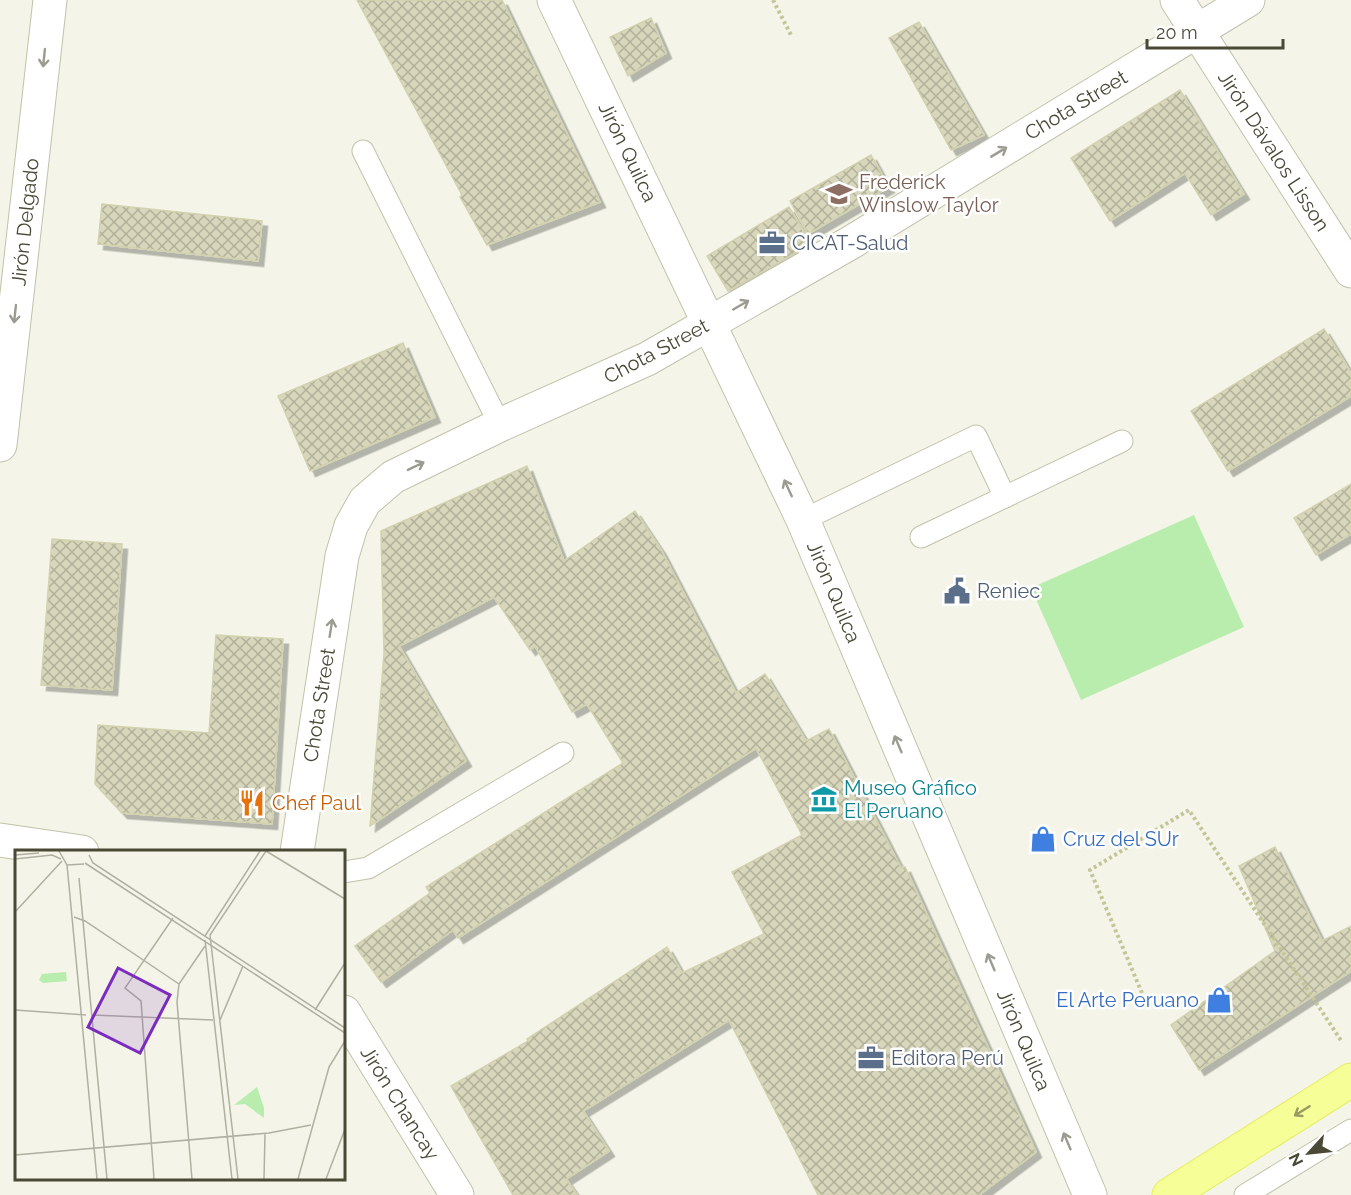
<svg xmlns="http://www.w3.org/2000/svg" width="1351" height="1195" font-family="Raleway,sans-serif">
	<defs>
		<pattern id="building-cross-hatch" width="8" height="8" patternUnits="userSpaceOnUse" patternTransform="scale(1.5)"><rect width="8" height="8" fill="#d8d7bc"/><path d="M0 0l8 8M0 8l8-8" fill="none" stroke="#b1b09a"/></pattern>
		<filter id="shadow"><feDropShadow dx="5.5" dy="5.5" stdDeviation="0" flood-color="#0004"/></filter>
	</defs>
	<rect width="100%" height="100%" fill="#f4f5e8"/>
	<path fill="#b8edad" d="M1194 515 1244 627 1081 700 1031 588Z"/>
	<g fill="url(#building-cross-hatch)" stroke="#d3d2ae" stroke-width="1.5" filter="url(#shadow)">
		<path d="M357 0H502L600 202 487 245 460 197 462 195Z"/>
		<path d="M651 18 666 53 628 76 610 37Z"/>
		<path d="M919 22 984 135 951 150 889 38Z"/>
		<path d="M1180 90 1244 194 1211 215 1185 173 1110 221 1071 158Z"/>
		<path d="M871 155 889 187 808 234 790 201Z"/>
		<path d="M102 204 262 221 258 261 98 244Z"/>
		<path d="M789 207 811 244 728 291 707 256Z"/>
		<path d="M1324 329 1351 373V396L1228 471 1191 411Z"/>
		<path d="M403 343 435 417 310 471 278 396Z"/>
		<path d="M527 466 564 561 635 511 661 550 736 693 765 674 806 741 829 729 901 868 905 867 1036 1152 979 1195H818L729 1020 583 1111 609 1151 566 1179 577 1195H513L451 1086 528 1041 527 1039 667 947 682 973 764 934 732 872 802 835 756 748 458 938 453 930 381 982 355 946 430 893 426 887 623 763 587 704 572 712 535 646 530 650 494 597 399 646 466 761 370 826 384 654 381 531Z"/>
		<path d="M1351 484V534L1316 555 1294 518Z"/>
		<path d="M52 539 122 544 112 690 41 685Z"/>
		<path d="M216 635 283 639 272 824 122 813 95 784 98 725 209 733Z"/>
		<path d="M1275 847 1322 941 1351 926V971L1199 1070 1171 1025 1275 951 1239 866Z"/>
	</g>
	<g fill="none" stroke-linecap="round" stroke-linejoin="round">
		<g stroke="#c1c2a9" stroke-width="23">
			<g id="service">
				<path d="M363 151 500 425"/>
				<path d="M803 520 976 436 1005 497"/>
				<path d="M921 537 1122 441"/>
				<path d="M344 872 368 868 563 753"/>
				<path d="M1245 1195 1351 1130"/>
			</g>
		</g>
		<g stroke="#c1c2a9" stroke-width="35">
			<g id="minor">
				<path d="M1177 0 1351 271"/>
				<path d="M0 445 50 0"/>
				<path d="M344 1012 457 1195"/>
			</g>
		</g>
		<g stroke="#c1c2a9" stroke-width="35">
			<g id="tertiary">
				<path d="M554 0 803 520 1090 1195"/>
				<path d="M0 840 82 852"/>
				<path d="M297 852 342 556 351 526 365 501 393 477 500 425 647 359 850 243 1248 0"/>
			</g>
		</g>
		<g stroke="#e4ee5d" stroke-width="35">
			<path id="primary" d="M1169 1195 1351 1080"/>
		</g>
		<g stroke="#c4c599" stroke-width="4" stroke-dasharray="3 3" stroke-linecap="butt">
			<path d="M773 0 792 37"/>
			<path d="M1142 993 1090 870 1189 810 1342 1042"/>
		</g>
		<use href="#service" stroke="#fff" stroke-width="21"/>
		<use href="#minor" stroke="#fff" stroke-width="33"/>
		<use href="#tertiary" stroke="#fff" stroke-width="33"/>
		<use href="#primary" stroke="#f6ff97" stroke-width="33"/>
	</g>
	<defs><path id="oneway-shaft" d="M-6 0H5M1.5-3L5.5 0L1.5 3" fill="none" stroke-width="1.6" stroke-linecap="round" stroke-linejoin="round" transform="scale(1.5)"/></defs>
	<g stroke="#9b9b90">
		<use href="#oneway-shaft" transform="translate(44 58) rotate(96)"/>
		<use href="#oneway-shaft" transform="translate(999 152) rotate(-31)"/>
		<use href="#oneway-shaft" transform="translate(741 305) rotate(-30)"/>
		<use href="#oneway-shaft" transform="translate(15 314) rotate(96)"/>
		<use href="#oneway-shaft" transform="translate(416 466) rotate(-26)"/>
		<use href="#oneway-shaft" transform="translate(788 488) rotate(-115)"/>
		<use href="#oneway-shaft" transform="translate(331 628) rotate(-81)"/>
		<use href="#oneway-shaft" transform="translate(898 744) rotate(-113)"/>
		<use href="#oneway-shaft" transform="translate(991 962) rotate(-113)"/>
		<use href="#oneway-shaft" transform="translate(1067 1141) rotate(-113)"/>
	</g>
	<use stroke="#979b62" href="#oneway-shaft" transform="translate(1302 1111) rotate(148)"/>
	<defs>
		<g id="school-bare" transform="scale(2.07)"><path d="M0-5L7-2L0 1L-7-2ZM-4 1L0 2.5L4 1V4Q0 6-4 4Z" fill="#8d6e63" stroke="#fff" stroke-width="2.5" paint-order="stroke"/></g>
		<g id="office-bare" transform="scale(2.07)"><path d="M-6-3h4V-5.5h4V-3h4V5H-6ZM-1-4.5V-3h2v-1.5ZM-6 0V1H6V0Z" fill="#5c6f8a" stroke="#fff" stroke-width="2.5" paint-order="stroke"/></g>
		<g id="civic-bare" transform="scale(2.07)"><path d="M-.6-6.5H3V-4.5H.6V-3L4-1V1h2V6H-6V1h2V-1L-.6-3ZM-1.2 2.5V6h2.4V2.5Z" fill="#5c6f8a" stroke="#fff" stroke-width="2.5" paint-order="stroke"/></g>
		<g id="museum-bare" transform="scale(2.07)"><path d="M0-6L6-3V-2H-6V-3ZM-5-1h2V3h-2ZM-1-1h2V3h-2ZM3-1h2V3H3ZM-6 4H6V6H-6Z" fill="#0f9aa8" stroke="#fff" stroke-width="2.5" paint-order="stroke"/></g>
		<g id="restaurant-bare" transform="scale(2.07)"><path d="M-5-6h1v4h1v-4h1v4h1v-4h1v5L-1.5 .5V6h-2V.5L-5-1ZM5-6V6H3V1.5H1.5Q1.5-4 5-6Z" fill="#e8710a" stroke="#fff" stroke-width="2.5" paint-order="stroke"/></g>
		<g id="shop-bare" transform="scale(2.07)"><path d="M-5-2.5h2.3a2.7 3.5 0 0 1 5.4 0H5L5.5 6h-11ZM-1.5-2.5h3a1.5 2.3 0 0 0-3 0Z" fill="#3f7fe0" stroke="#fff" stroke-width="2.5" paint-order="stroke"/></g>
	</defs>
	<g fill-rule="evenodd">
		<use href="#school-bare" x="839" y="194"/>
		<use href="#office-bare" x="772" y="243"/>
		<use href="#civic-bare" x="957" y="591"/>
		<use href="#museum-bare" x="824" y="799"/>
		<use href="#restaurant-bare" x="252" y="803"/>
		<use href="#shop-bare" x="1043" y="839"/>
		<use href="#shop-bare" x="1219" y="1000"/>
		<use href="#office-bare" x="871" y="1058"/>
	</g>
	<g text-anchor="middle" stroke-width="5" stroke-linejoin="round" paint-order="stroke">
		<g font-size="20" fill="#494936" stroke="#fff">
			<text transform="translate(1076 105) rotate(-31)" y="7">Chota Street</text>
			<text transform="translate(1274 151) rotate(57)" y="7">Jirón Dávalos Lisson</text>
			<text transform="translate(628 152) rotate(64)" y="7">Jirón Quilca</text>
			<text transform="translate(25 222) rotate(-84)" y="7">Jirón Delgado</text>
			<text transform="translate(656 351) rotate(-28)" y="7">Chota Street</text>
			<text transform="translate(834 592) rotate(67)" y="7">Jirón Quilca</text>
			<text transform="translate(319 705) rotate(-81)" y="7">Chota Street</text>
			<text transform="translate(1024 1040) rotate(67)" y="7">Jirón Quilca</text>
			<text transform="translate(400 1103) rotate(58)" y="7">Jirón Chancay</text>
		</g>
		<g font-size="20" fill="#785e54" stroke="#fff" text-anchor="start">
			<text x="859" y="189">Frederick<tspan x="859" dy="23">Winslow Taylor</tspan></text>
		</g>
		<g font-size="20" fill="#4e5e75" stroke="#fff" text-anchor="start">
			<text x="792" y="250">CICAT-Salud</text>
			<text x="977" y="598">Reniec</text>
			<text x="891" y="1065">Editora Perú</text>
		</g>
		<g font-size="20" fill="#0d838f" stroke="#fff" text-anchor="start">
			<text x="844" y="795">Museo Gráfico<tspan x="844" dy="23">El Peruano</tspan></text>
		</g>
		<g font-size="20" fill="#c56008" stroke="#fff" text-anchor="start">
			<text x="272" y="810">Chef Paul</text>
		</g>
		<g font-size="20" fill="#366cbe" stroke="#fff" text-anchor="start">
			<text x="1063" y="846">Cruz del SUr</text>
			<text x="1199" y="1007" text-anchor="end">El Arte Peruano</text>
		</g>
	</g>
	<g transform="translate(15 850)">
		<rect width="330" height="330" fill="#f4f5e8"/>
		<path d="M51 122 52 131 28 133 24 130 27 124ZM242 237 249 258V268L230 254 219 255Z" fill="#b8edad"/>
		<path fill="none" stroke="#b0b0a1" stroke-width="1.5" d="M44 1 52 15 69 14M251 1 330 49M0 5 24 3M74 5 78 13 330 178M0 9 37 5 46 9M70 13 330 183M52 15 82 329M64 28 92 329M0 62 47 11M59 67 70 71 164 134M190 86 245 1M190 90 217 329M0 160 71 165M300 160 330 113M77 165 198 170M205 170 228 116M0 305 254 283 296 275M139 329 126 151 110 138 158 68M177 329 162 152 164 134 190 96M223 329 195 85 251 1M249 329 250 283M283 329 314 217 330 191M311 329 330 279"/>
		<path fill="#7b2cbf" fill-opacity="0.15" stroke="#7b2cbf" stroke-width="3" d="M103 118 155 145 125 203 73 177Z"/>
		<rect width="330" height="330" fill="none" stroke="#494936" stroke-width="3"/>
	</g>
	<g transform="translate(1309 1153) rotate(243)" stroke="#ffffff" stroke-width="4.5" paint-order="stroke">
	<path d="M0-4.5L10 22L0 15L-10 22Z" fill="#494936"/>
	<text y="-9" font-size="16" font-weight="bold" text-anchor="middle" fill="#494936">N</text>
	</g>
	<path d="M1147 39v9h136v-9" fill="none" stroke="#494936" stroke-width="3"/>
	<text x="1156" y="39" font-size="18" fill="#494936" stroke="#ffffff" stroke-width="4.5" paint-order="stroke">20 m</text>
</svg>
